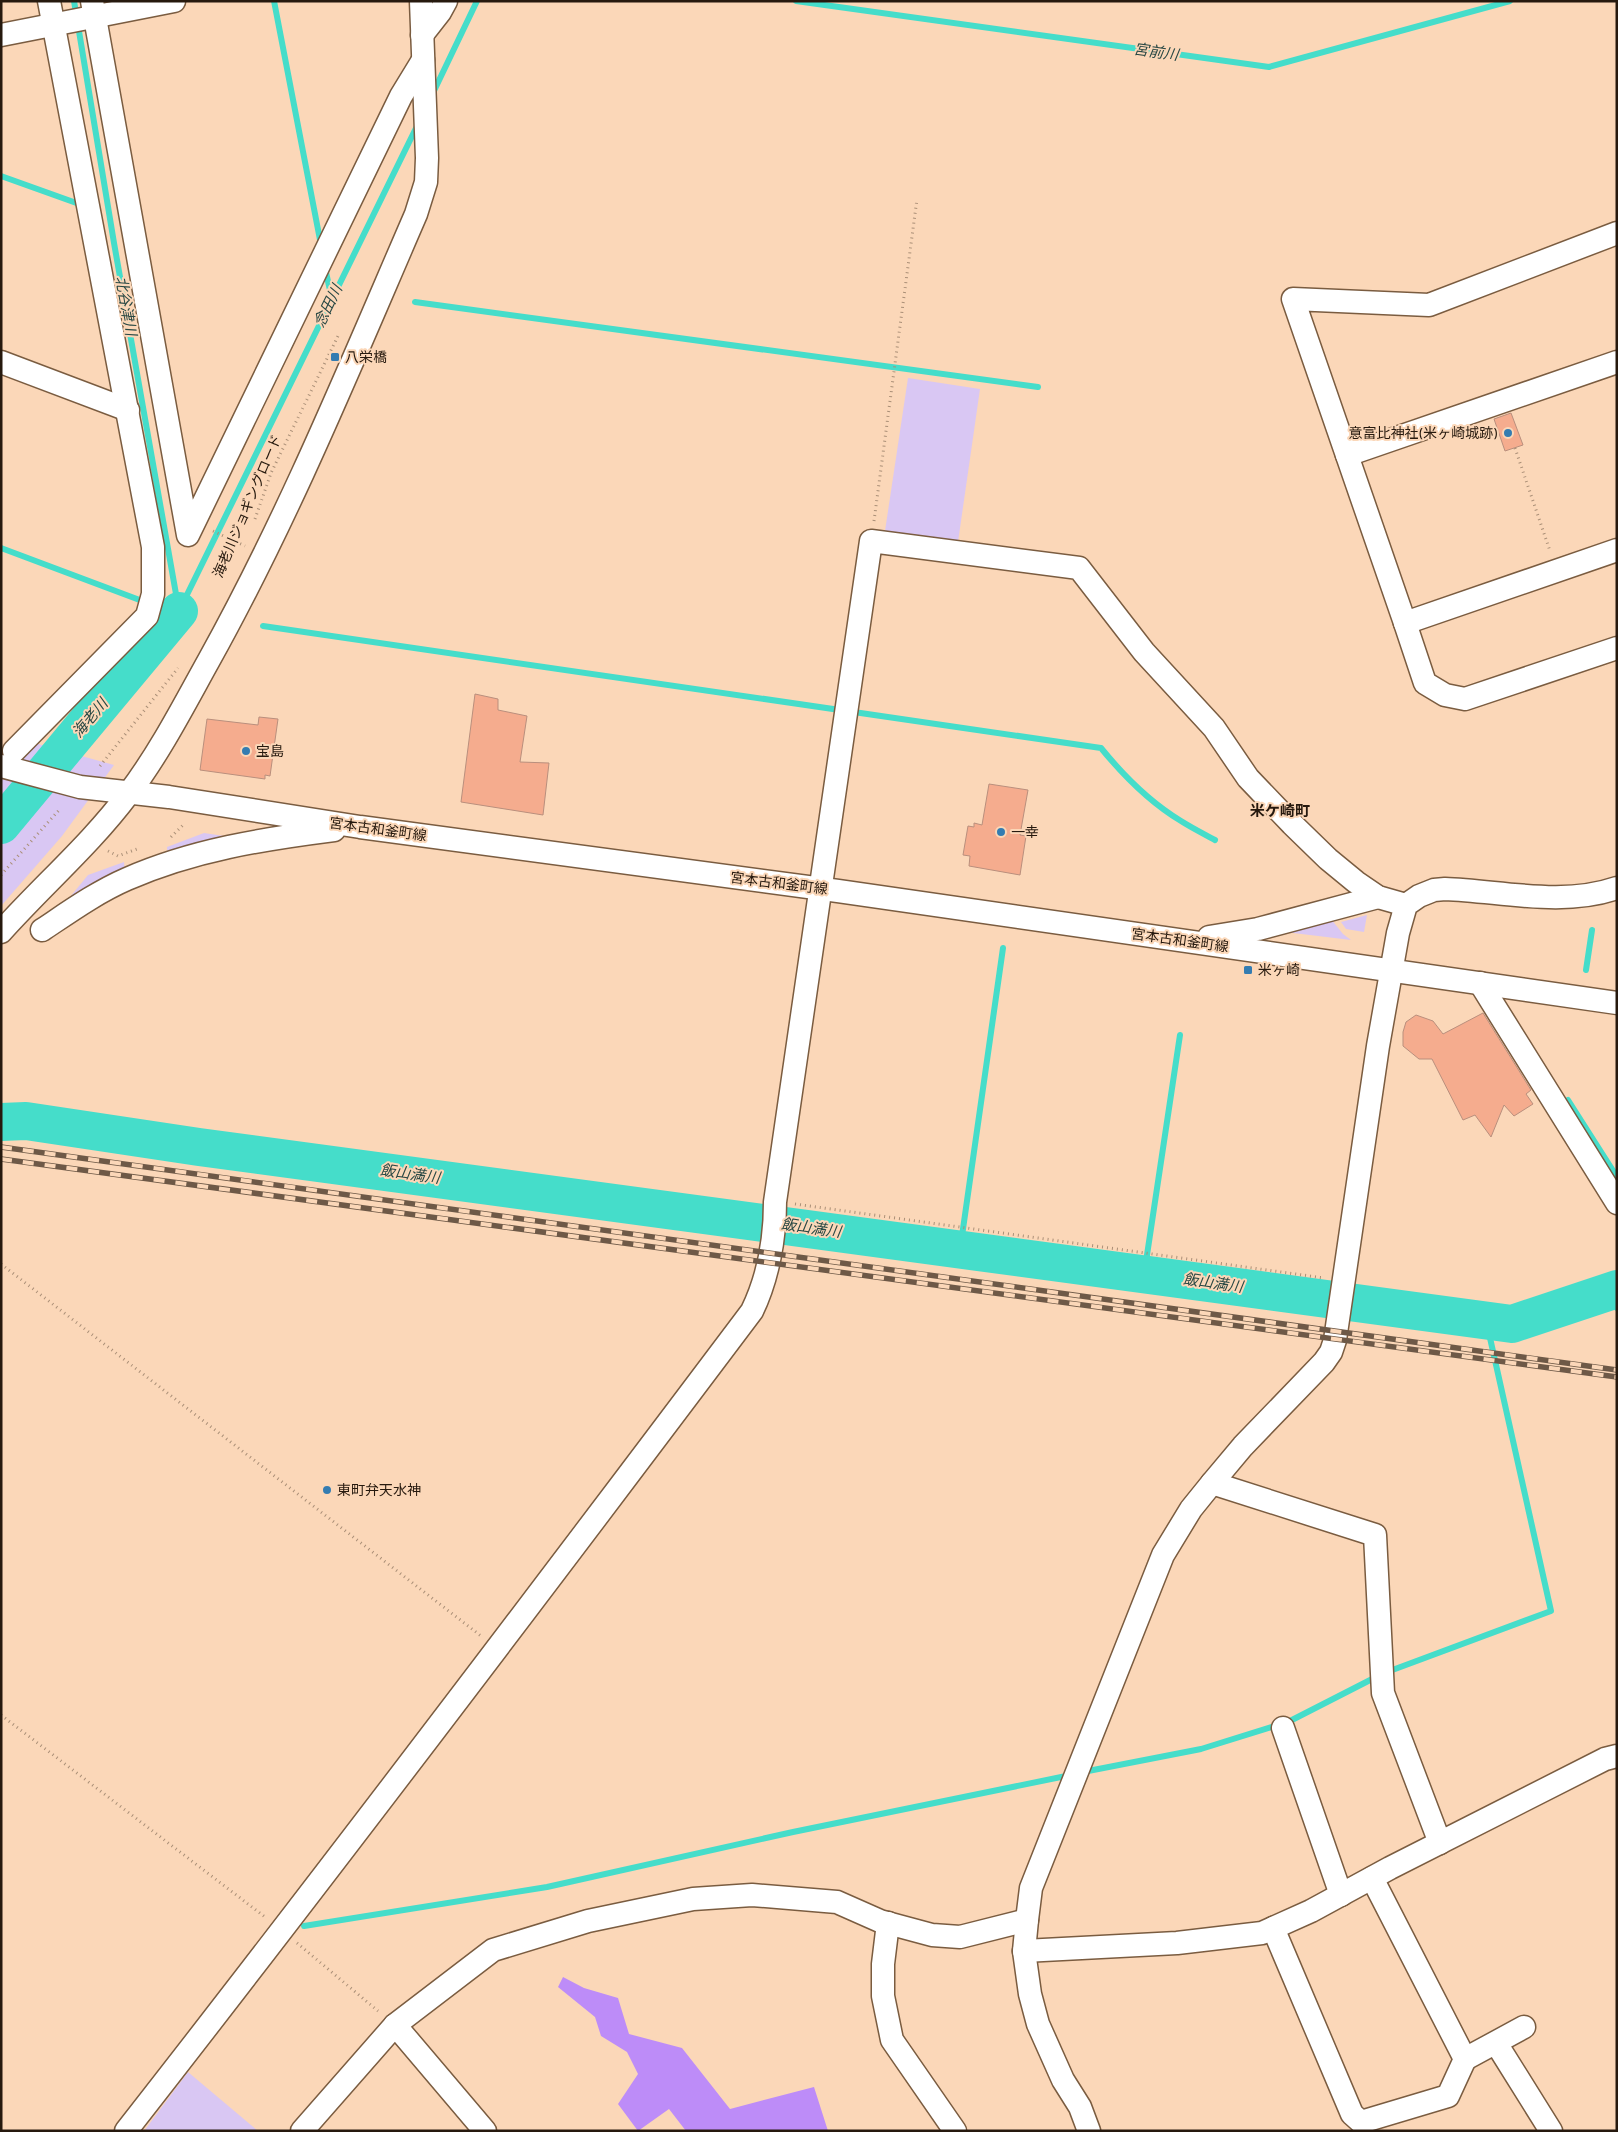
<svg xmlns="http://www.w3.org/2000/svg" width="1618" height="2132" font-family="Overpass,'Noto Sans JP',sans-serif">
	<rect width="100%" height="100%" fill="#fbd7b8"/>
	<g fill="#d9c7f3">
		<path d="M908 378 980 389 958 542 885 531Z"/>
		<path d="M13 737 114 765 62 836 1 906V752Z"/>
		<path d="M204 833 231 837 168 858 167 847Z"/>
		<path d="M124 862 125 874 57 913 88 875Z"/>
		<path d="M1367 915 1364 932 1346 929 1341 922Z"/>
		<path d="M1331 919 1343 934 1351 940 1285 932Z"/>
		<path d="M188 2072 258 2131H144Z"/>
	</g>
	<path fill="#bd8cf8" d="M563 1977 584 1988 618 1998 629 2034 682 2048 730 2109 814 2087 828 2131H686L669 2109 638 2131 618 2104 638 2074 627 2052 601 2036 595 2017 558 1987Z"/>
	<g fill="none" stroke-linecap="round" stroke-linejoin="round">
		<g stroke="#45ddca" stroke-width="6">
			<path d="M74 1 114 243 179 611"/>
			<path d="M274 1 321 245"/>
			<path d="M796 1 1269 67 1510 1"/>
			<path d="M432 95 477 1"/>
			<path d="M1 176 82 205"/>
			<path d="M325 268 332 299"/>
			<path d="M415 302 1038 387"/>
			<path d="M1 548 177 614"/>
			<path d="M179 611 418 124"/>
			<path d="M263 626 1101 748C1123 775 1151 803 1181 821 1192 828 1204 834 1215 840"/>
			<path d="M1586 970 1592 930"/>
			<path d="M1568 1100 1617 1177"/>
			<path d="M960 1250 1003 948"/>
			<path d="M1144 1275 1180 1035"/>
			<path d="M1613 1290 1617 1308"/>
			<path d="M1387 1672 1551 1611 1486 1320"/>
			<path d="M1083 1772 1201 1749 1288 1722 1378 1676"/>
			<path d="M304 1926 547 1887 793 1832 1071 1775"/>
		</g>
		<g stroke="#45ddca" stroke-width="38">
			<path d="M1 825 179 611"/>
			<path d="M1 1122 26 1121 199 1147 1512 1324 1617 1289"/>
		</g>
	</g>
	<g fill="#f5ac8e" stroke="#b98f7d">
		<path d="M1511 413 1523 445 1505 451 1494 419Z"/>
		<path d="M475 694 498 699V710L527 716 520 762 549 763 543 815 461 802Z"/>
		<path d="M259 717 278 719 270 776 265 775V779L200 770 207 719 258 725Z"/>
		<path d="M989 784 1028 790 1020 835 1026 836 1020 875 969 866 970 856 963 855 968 826 974 827V823L982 825Z"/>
		<path d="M1483 1013 1531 1090 1526 1094 1533 1104 1514 1116 1504 1105 1491 1137 1475 1115 1463 1120 1432 1059H1419L1403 1046V1032L1406 1022 1416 1015 1433 1021 1443 1034Z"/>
	</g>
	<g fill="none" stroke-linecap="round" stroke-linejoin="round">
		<g stroke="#7a5c40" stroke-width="25">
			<g id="minor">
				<path d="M92 1 188 535 401 96 423 60"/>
				<path d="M1 35 174 1"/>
				<path d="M422 35 440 12 446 1"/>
				<path d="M1617 233 1429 305 1293 299 1405 623 1617 550"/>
				<path d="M1 362 128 410"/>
				<path d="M1347 455 1617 362"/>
				<path d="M1405 623 1425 683 1445 695 1465 699 1617 648"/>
				<path d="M14 751 147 616 153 594V547L49 1"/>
				<path d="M1 766 80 787 169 797 360 827 838 891 1617 1003"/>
				<path d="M42 930C69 912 97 892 127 879 193 850 263 839 334 830"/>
				<path d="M1 932C43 885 91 844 129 793 160 752 184 705 209 660 289 516 351 364 416 214L426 182 427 158 421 1"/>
				<path d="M1209 937 1258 929 1378 897"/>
				<path d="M1480 983 1617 1203"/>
				<path d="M1212 1483 1375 1535 1383 1693 1440 1843"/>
				<path d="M1283 1728 1341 1895"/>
				<path d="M888 1923 883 1964V1996L892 2040 955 2131"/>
				<path d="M1273 1928 1352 2114 1361 2122 1448 2096 1465 2059 1372 1878"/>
				<path d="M1024 1951 1177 1943 1262 1933 1311 1911 1390 1868 1605 1759 1617 1756"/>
				<path d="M395 2025 485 2131"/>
				<path d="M1496 2043 1551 2131"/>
				<path d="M1465 2059 1524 2027"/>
				<path d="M126 2131C338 1860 545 1586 752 1311 768 1278 775 1238 775 1202L871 541 1079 568 1144 652 1214 728 1248 778 1292 824 1328 859 1356 882 1378 897 1406 905"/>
				<path d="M302 2131 395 2025 493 1950 588 1921 693 1899 752 1895 837 1902 880 1921 932 1935 960 1937 1027 1920"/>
				<path d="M1089 2131 1080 2107 1063 2080 1038 2024 1030 1994 1024 1951 1027 1920 1031 1888 1163 1555 1191 1509 1212 1483 1243 1446 1324 1362 1331 1352 1335 1340 1378 1046 1398 933 1406 905 1419 896 1434 890 1445 889C1501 891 1562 907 1617 888"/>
			</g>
		</g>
		<g stroke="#aa8f77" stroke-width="3" stroke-dasharray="1 4" stroke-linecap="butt">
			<path d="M1515 448 1550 551"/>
			<path d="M255 519 271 473 338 336"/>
			<path d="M874 521 917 199"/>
			<path d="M213 531 245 546"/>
			<path d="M100 766 178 668"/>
			<path d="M171 837 183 825"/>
			<path d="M108 851 118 856 137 849"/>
			<path d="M1 875 60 809"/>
			<path d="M795 1204 1324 1278"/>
			<path d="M1 1264 481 1636"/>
			<path d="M1 1715 265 1917"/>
			<path d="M297 1943 378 2011"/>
		</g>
		<use href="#minor" stroke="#fff" stroke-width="22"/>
		<g stroke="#6e5947" stroke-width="5.5">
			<g id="rail">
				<path d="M1 1147 1617 1370"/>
				<path d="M1 1159 1617 1377"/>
			</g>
		</g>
		<use href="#rail" stroke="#fbd7b8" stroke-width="4" stroke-dasharray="11" stroke-linecap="butt"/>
	</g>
	<g fill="#347cb1" stroke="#fbd7b8" stroke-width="2">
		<rect x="330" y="352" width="10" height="10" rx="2.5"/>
		<circle cx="1508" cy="433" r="5"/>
		<circle cx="246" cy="751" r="5"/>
		<circle cx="1001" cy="832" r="5"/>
		<rect x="1243" y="965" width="10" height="10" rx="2.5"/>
		<circle cx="327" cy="1490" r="5"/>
	</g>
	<g text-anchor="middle" stroke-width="4" stroke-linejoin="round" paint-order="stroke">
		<g font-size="14" fill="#26190e" stroke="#fbd7b8" text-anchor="start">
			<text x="345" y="362">八栄橋</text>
			<text x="1498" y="438" text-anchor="end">意富比神社(米ヶ崎城跡)</text>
			<text x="256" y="756">宝島</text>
			<text x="1011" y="837">一幸</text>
			<text x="1258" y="975">米ヶ崎</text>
			<text x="337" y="1495">東町弁天水神</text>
		</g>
		<g font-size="14" fill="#26190e" stroke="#fbd7b8">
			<text transform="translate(247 506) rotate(-67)" y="5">海老川ジョギングロード</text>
			<text transform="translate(378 829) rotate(8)" y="5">宮本古和釜町線</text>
			<text transform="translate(779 883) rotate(7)" y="5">宮本古和釜町線</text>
			<text transform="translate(1180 940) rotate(8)" y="5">宮本古和釜町線</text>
		</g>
		<g font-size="15" font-style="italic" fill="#294844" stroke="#fbd7b8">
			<text transform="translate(1156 52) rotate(8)" y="5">宮前川</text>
			<text transform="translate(126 306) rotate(80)" y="5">北谷津川</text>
			<text transform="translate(328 306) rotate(-64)" y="5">念田川</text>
			<text transform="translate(90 718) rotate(-50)" y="5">海老川</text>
			<text transform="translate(410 1174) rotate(8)" y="5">飯山満川</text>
			<text transform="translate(811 1228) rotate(8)" y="5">飯山満川</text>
			<text transform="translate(1213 1283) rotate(8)" y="5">飯山満川</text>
		</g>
		<g font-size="15" font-weight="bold" fill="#26190e" stroke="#fbd7b8">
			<text x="1280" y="816">米ケ崎町</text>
		</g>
	</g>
	<rect width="1618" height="2132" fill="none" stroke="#26190e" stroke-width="5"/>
</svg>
